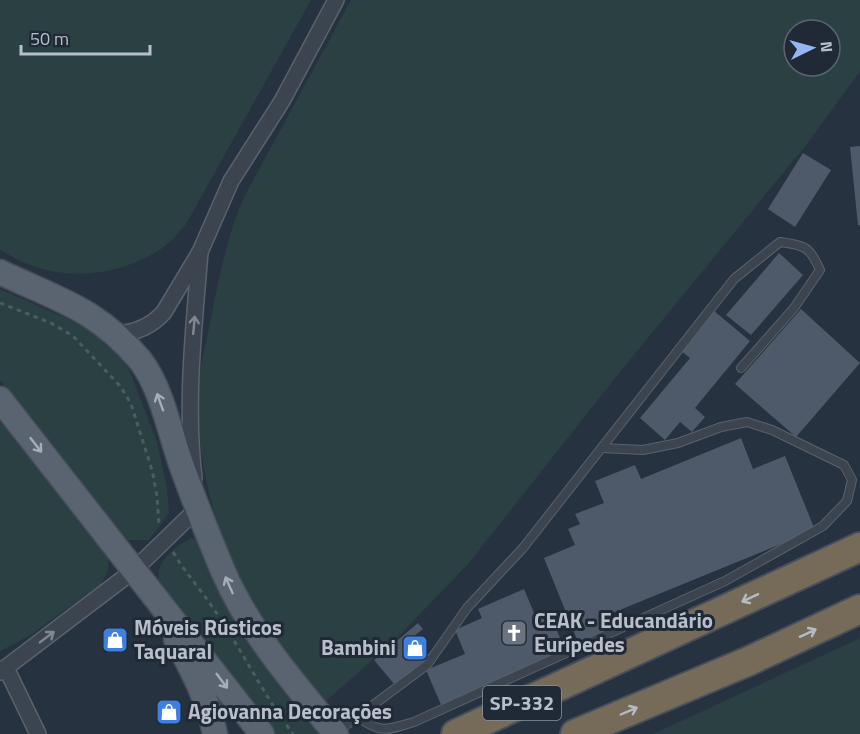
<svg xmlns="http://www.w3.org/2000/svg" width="860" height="734" font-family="'Titillium Web',sans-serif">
	<rect width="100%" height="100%" fill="#273240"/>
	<g fill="#2a4042" fill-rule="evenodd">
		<path d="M0 0H311L185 226C178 233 170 243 161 249 112 281 48 283 0 249Z"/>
		<path d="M351 0H860V71L807 144 624 367 468 564 398 637 325 702C305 676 283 650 264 623 223 562 195 467 198 394 199 366 207 340 212 313 220 272 228 233 245 195ZM794 30H830V66H794Z"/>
		<path d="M0 289 84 326 117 354 129 369 157 442 167 487 169 513 149 540H127L119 535 0 380Z"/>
		<path d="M0 410 103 546C111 562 110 569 101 584L29 636 0 651Z"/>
		<path d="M191 538 199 541 216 584 228 606 322 734H274L160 584C152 563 174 548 191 538Z"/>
		<path d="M860 638V734H653L841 647Z"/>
	</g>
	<g fill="#4e5969">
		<path d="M860 146V225H858L850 147Z"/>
		<path d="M803 153 831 170 795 227 768 209Z"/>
		<path d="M779 253 803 275 751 335 726 315Z"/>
		<path d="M801 309 860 363 796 437 735 384Z"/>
		<path d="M713 310 750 341 695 408 705 417 692 432 680 422 665 440 640 418 690 358 680 350Z"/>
		<path d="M741 438 753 469 785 456 815 530 605 616 612 634 580 647 544 558 575 545 568 529 580 524 575 514 604 503 595 481 635 465 641 479Z"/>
		<path d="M524 589 535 615 548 610 567 654 442 707 426 670 465 654 455 630 482 618 478 609Z"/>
		<path d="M418 623 423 629 414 636 430 656 395 685 374 660Z"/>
	</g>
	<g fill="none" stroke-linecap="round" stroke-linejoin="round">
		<g stroke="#59626e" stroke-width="10">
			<g id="lane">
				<path d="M358 717C381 734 387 730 414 722L725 581 823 526 847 501 852 480 844 465 772 430 747 422 721 427 678 443 643 450 602 448"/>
				<path d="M338 731 427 665 467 608 523 548 734 279 780 242C805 245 810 247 820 270L794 308 741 368"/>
			</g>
		</g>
		<g stroke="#59626e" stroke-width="18">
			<g id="street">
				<path d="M116 334C135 333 151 327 164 312L200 252 231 181 282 101 336 0"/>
				<path d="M194 478C185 402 194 328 200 252"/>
				<path d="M6 668 38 734"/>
				<path d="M0 672 133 571 198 508 197 501"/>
			</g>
		</g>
		<g stroke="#454d5a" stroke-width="27">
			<g id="primary">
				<path d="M0 272C58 300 96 308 140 360 161 387 169 429 180 461 193 498 208 535 223 571 250 633 293 682 336 734"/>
				<path d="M0 399 262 734"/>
				<path d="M176 639C192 670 208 699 215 734"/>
			</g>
		</g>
		<g stroke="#464f5b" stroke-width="32">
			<g id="highway">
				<path d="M456 734 860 547"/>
				<path d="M575 734 749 661 860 609"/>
			</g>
		</g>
		<g stroke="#4a5d60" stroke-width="3" stroke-dasharray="4.5 4.5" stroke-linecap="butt">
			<path d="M0 303 51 323 73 336 121 387 131 404 152 470 157 496 159 525"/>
			<path d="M173 552C184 571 198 586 211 605 240 646 262 693 293 734"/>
		</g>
		<use href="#lane" stroke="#3c4450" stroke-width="8"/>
		<use href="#street" stroke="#3c4450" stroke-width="15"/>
		<use href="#primary" stroke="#5a6370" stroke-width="24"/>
		<use href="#highway" stroke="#766b59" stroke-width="28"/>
	</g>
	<defs><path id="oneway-shaft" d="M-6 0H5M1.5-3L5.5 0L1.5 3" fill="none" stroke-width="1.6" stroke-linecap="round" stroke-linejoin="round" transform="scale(1.5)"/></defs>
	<g stroke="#808894">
		<use href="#oneway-shaft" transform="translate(194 325) rotate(-85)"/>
		<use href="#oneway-shaft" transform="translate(47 637) rotate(-37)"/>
	</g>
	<g stroke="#a5adb9">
		<use href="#oneway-shaft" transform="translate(160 402) rotate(-110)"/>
		<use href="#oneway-shaft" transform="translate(36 445) rotate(52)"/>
		<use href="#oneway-shaft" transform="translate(229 585) rotate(-114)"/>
		<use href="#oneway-shaft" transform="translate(222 681) rotate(53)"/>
	</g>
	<g stroke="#b5bbc5">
		<use href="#oneway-shaft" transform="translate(750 598) rotate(155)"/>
		<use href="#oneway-shaft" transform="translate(808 633) rotate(-25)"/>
		<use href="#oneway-shaft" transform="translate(629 711) rotate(-23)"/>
	</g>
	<defs>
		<g id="church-square" transform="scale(1.35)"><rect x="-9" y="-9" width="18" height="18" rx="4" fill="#6b7280" stroke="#202936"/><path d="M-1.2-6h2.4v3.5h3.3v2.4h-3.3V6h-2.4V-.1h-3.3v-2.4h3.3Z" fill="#fff"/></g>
		<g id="shop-square" transform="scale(1.35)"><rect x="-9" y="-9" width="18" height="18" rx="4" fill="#3f7fe0" stroke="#202936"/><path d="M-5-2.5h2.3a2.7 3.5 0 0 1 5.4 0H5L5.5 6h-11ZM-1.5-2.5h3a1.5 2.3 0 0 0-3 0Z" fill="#fff"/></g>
	</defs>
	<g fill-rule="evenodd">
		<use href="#church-square" x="514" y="633"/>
		<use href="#shop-square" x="115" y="640"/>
		<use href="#shop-square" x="415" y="648"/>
		<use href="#shop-square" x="169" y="712"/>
	</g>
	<g text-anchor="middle" stroke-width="6" stroke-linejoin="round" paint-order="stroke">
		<rect fill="#202936" stroke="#8a929e" stroke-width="1.5" x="483" y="686" width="78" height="34" rx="4.5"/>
		<g font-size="20" font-weight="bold" fill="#b8bfcb">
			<text x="522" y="710">SP-332</text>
		</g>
		<g font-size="21" font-weight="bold" fill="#b8bfcb" stroke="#202936" text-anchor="start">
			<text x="534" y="628">CEAK - Educandário<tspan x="534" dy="24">Eurípedes</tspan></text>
			<text x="134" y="635">Móveis Rústicos<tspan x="134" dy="24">Taquaral</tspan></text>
			<text x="396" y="655" text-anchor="end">Bambini</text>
			<text x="188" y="719">Agiovanna Decorações</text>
		</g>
	</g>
	<g transform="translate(812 48) rotate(85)"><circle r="28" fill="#202936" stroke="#5d6572" stroke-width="1.5"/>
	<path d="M0-4.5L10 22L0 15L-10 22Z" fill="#94b7f3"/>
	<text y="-9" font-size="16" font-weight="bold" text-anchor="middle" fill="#b8bfcb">N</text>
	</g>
	<path d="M21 45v9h129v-9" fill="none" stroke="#b8bfcb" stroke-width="3"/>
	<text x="30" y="45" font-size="18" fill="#b8bfcb" stroke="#202936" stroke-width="4.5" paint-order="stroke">50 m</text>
</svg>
